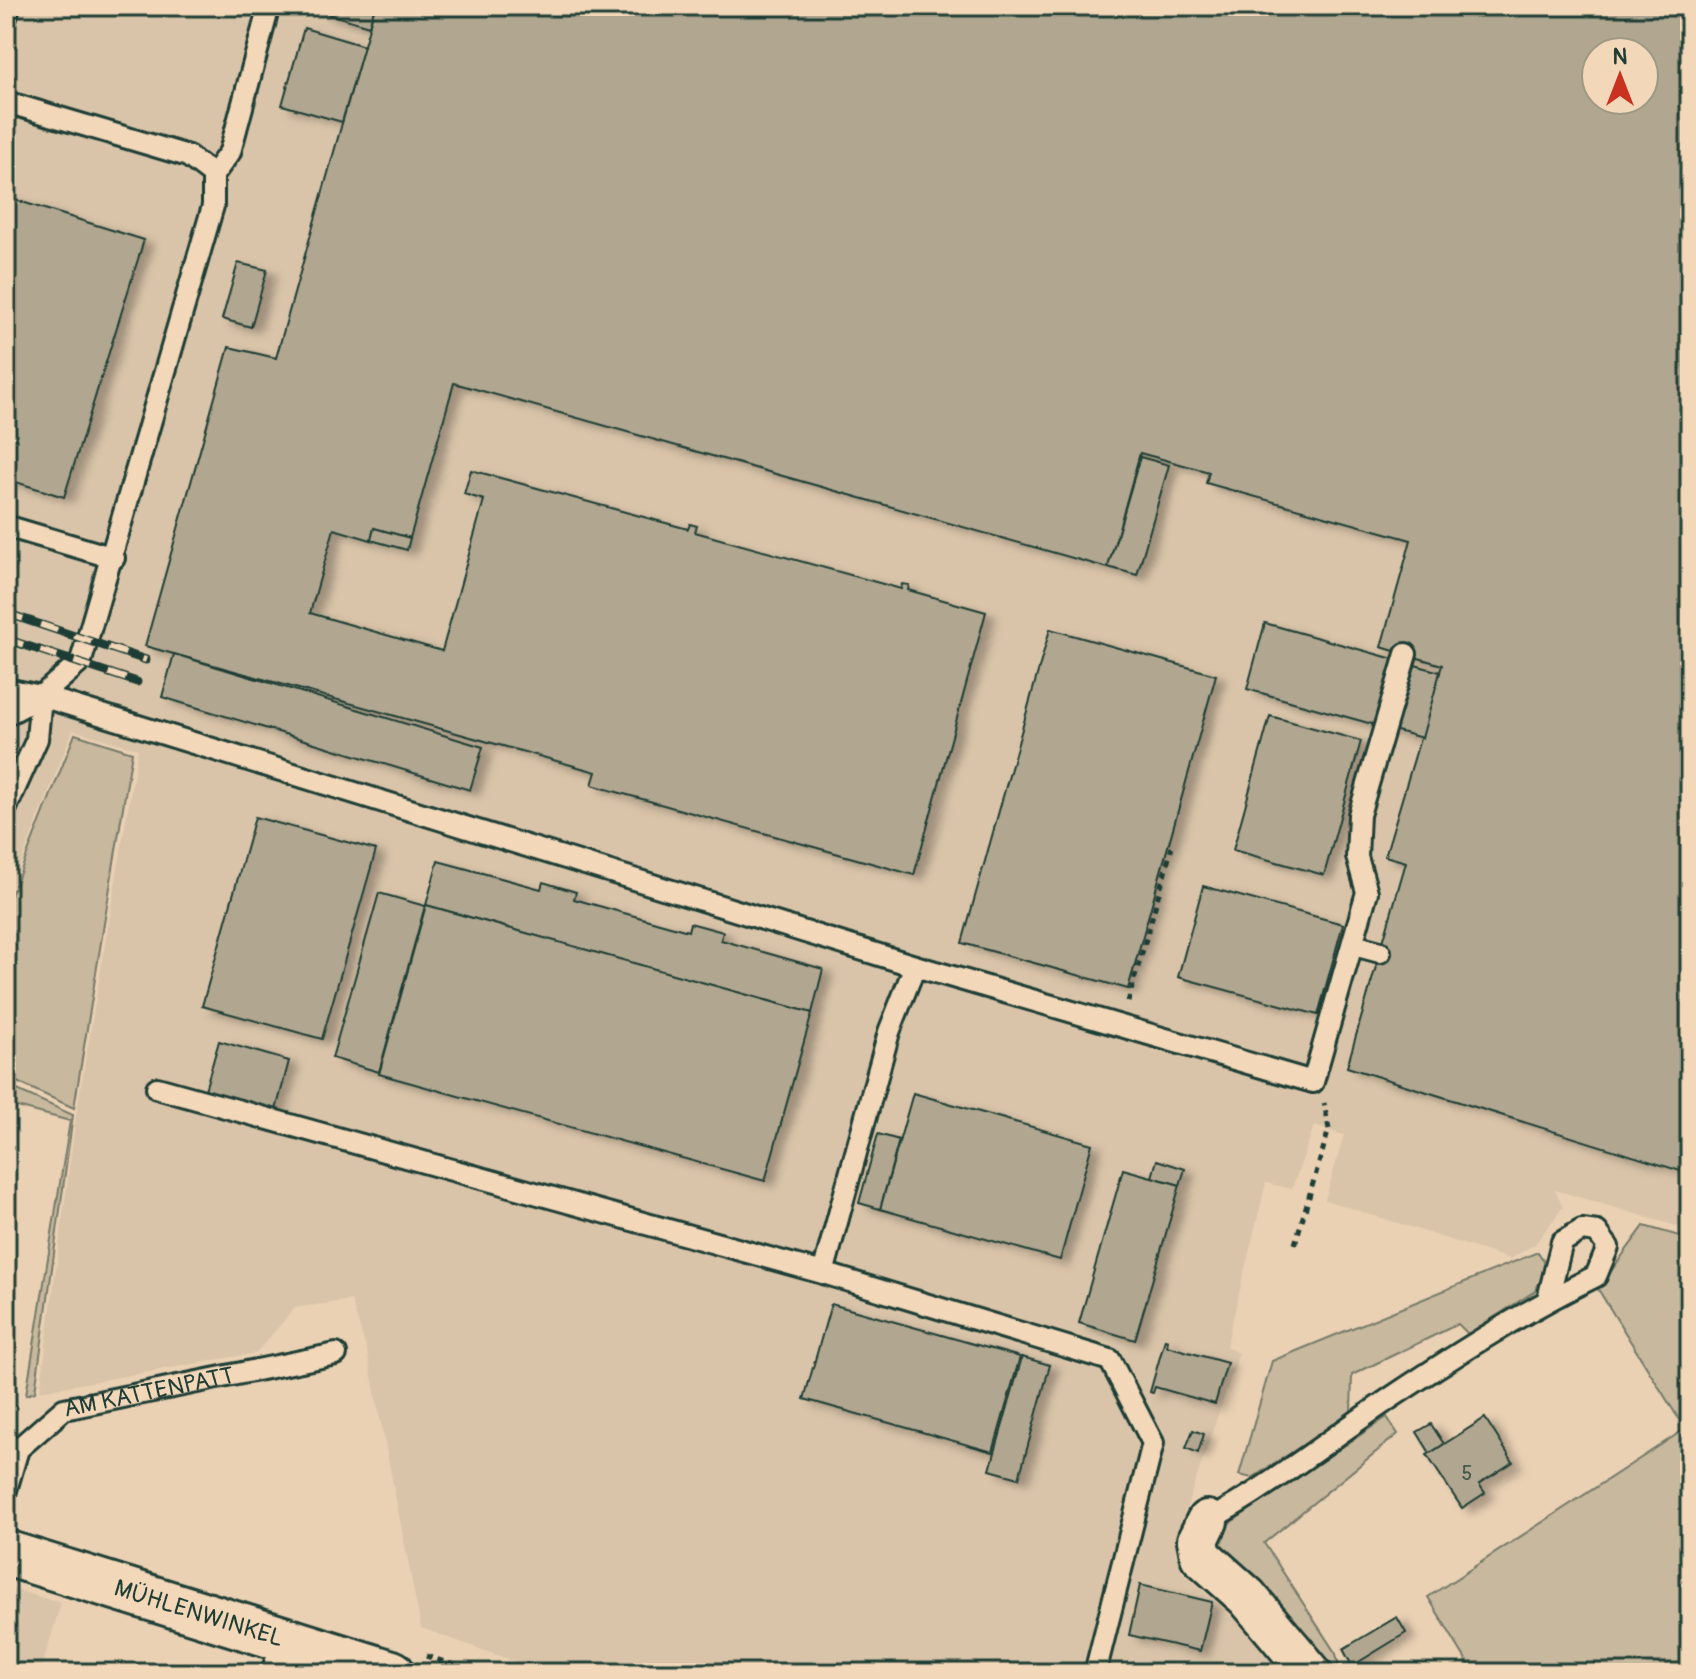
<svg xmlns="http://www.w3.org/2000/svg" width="1696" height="1679" font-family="Pangolin,sans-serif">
	<defs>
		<filter id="shadow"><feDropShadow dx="9" dy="5" stdDeviation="4" flood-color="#0004"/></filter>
	</defs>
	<rect width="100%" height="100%" fill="#ead1b4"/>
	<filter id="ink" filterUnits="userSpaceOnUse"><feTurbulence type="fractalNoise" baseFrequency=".0125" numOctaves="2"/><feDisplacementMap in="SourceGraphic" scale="16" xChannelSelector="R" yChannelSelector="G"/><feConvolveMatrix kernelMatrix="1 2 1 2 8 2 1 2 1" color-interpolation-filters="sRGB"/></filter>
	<g filter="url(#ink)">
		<g fill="#d9c4a9" fill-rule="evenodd">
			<path d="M6 6H1690V1230L1555 1190 1563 1207 1535 1244 1510 1259 1325 1200 1344 1135 1314 1126 1292 1189 1266 1183 1226 1347 1239 1353 1179 1530 1175 1551 1182 1572 1276 1654 1290 1673H547L421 1628 367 1351 351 1300 295 1308 256 1353 40 1391 76 1116 138 749 73 730 6 901ZM1596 52H1644V100H1596Z"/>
			<path d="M6 1587 61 1603 40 1673H6Z"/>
		</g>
		<g fill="#c8b89e" stroke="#747a69" stroke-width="2">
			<path d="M75 734 132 752 74 1108 6 1077V908Z"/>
			<path d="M6 1085 73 1115 35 1392 26 1395 70 1121 6 1104Z"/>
			<path d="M1644 1226 1690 1239V1673H1474L1428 1597 1685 1429 1598 1289Z"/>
			<path d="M1538 1252 1548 1267 1535 1291 1468 1334 1458 1324 1352 1375 1351 1414 1252 1478 1239 1475 1272 1361Z"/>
			<path d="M1387 1417 1398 1434 1264 1543 1336 1654 1341 1673H1327L1216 1547 1221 1529Z"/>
		</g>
		<g fill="#b1a790" stroke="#1f3d34" stroke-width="2" fill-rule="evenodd" filter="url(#shadow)">
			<path d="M321 6H375L369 26 319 11Z"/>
			<path d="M375 6H1690V1174L1347 1067 1406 862 1385 856 1442 665 1381 647 1411 540 1206 483 1209 472 1140 453 1108 568 454 383 410 538 374 528 371 540 334 529 310 613 442 651 484 500 464 494 471 470 688 529 690 524 697 526 695 532 901 589 902 584 909 585 908 590 986 612 914 875 592 785 596 772 145 646 229 347 276 358ZM1596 52H1644V100H1596Z"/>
			<path d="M304 28 364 46 342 122 282 105Z"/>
			<path d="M6 197 144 240 64 497 6 479Z"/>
			<path d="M238 263 267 270 251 327 222 319Z"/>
			<path d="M1140 457 1169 465 1137 575 1108 567Z"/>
			<path d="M374 528 410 538 407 550 371 540Z"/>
			<path d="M1265 623 1440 672 1422 738 1247 689Z"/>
			<path d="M1050 629 1216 675 1128 989 962 943Z"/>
			<path d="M174 654 483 747 470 790 162 697Z"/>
			<path d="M1270 716 1361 741 1324 875 1233 850Z"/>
			<path d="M255 817 376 850 322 1039 202 1006Z"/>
			<path d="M438 861 541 889 543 882 576 892 574 899 688 931 690 923 723 932 721 940 823 969 812 1013 426 905Z"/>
			<path d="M1203 886 1343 924 1318 1015 1178 977Z"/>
			<path d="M379 893 425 906 379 1072 332 1058Z"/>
			<path d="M426 905 812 1013 765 1181 379 1074Z"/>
			<path d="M219 1041 289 1061 276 1110 205 1090Z"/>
			<path d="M913 1093 1092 1144 1060 1260 880 1209Z"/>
			<path d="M878 1134 899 1140 880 1209 859 1203Z"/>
			<path d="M1157 1160 1185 1169 1180 1185 1152 1177Z"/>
			<path d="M1123 1169 1180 1185 1135 1340 1079 1323Z"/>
			<path d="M831 1304 1020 1357 993 1452 804 1399Z"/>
			<path d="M1165 1339 1168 1340 1167 1346 1227 1363 1215 1404 1155 1387 1153 1393 1150 1392Z"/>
			<path d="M1022 1357 1050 1365 1019 1478 990 1470Z"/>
			<path d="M1485 1418 1513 1462 1479 1484 1485 1493 1462 1508 1427 1455Z"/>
			<path d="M1431 1424 1444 1444 1430 1453 1417 1432Z"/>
			<path d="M1193 1430 1204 1434 1198 1453 1186 1448Z"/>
			<path d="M1140 1585 1212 1602 1200 1651 1129 1635Z"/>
			<path d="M1397 1617 1406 1633 1352 1666 1343 1649Z"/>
		</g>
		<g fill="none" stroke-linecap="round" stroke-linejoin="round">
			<g stroke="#1f3d34" stroke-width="26">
				<g id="service">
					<path d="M6 17 9 6"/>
					<path d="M6 102 188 156 213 175V206L81 661 41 696 6 715"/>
					<path d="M213 175 230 152 269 6"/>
					<path d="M6 526 114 558"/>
					<path d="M6 689 41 696 915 966 1313 1082 1367 892 1357 857 1359 815 1406 654"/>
					<path d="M6 808 37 739 41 696"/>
					<path d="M1354 945 1380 952"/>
					<path d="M915 966 889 1032 823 1273 1110 1360 1153 1443 1095 1673"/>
					<path d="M157 1088 823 1273"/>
					<path id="s1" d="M6 1490 18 1449 64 1409 336 1354"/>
					<path d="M1207 1521C1273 1485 1332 1437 1395 1395 1460 1352 1526 1310 1596 1276L1608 1247 1597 1232 1582 1230 1562 1242 1548 1299"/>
					<path d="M271 1673 285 1640"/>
				</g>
			</g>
			<g stroke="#1f3d34" stroke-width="46">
				<path id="minor" d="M1207 1521 1198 1540 1201 1556 1247 1597 1311 1673"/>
			</g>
			<g stroke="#1f3d34" stroke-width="50">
				<g id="tertiary">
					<path id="s2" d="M6 1553 392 1673"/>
				</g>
			</g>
			<g stroke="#1f3d34" stroke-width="5" stroke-dasharray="6 6" stroke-linecap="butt">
				<path d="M1128 1002 1172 847"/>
				<path d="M1295 1244 1329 1129 1324 1103"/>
				<path d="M426 1656 479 1673"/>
			</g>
			<use href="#service" stroke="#f2d7b9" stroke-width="20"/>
			<use href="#minor" stroke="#f2d7b9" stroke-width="40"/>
			<use href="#tertiary" stroke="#f2d7b9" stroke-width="44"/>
			<g stroke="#1f3d34" stroke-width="9">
				<g id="rail">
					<path d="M6 613 146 660"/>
					<path d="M6 639 137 682"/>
				</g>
			</g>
			<use href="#rail" stroke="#f2d7b9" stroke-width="6" stroke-dasharray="18" stroke-linecap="butt"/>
		</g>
	</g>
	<g text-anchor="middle" stroke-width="6" stroke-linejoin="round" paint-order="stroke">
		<g font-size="20" fill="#44584b">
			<text x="1467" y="1480">5</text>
		</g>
		<g font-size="24" fill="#1f3d34" stroke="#f2d7b9">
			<text dy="8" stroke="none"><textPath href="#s1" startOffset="190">AM KATTENPATT</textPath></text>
			<text dy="8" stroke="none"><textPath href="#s2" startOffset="202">MÜHLENWINKEL</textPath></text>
		</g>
	</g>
	<rect width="1696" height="1679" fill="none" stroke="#f2d7b9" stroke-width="32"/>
	<rect x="16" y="16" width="1664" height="1647" fill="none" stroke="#1f3d34" stroke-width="3" filter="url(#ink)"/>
	<g transform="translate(1620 76)"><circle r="38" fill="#f2d7b9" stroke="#9e9984" stroke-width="2"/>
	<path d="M0-6L14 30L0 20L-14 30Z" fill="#c8321e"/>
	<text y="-12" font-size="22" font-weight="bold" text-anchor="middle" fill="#1f3d34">N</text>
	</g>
</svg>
